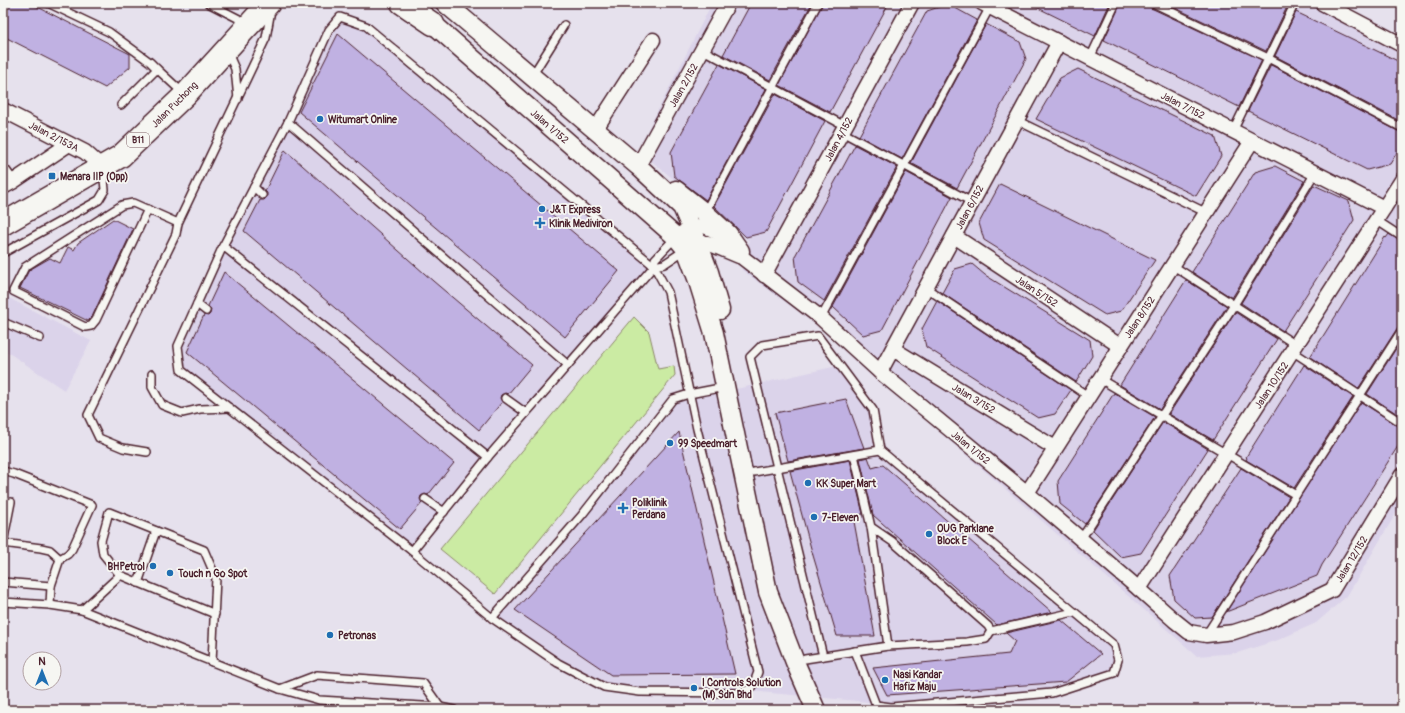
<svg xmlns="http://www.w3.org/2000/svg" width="1405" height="713" font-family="Pangolin,sans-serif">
	<rect width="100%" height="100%" fill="#e6e1ed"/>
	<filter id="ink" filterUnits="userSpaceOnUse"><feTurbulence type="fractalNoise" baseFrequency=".025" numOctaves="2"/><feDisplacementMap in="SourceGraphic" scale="8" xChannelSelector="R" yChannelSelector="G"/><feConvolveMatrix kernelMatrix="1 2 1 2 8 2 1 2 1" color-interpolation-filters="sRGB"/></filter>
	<g filter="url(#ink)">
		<g fill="#dbd3ea">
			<path d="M712 3H1339L1402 38V503L1347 596 1316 623 1278 640 1237 653 1197 656 816 324 742 270 749 241 638 150Z"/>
			<path d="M341 20 366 29 649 267 412 547 184 368 181 346 227 245 331 32Z"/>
			<path d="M3 295 91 341 64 390 3 349Z"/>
			<path d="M837 366 870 412 878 453 1111 647 1115 660 1111 671 1051 691 891 704 739 690 640 689 605 684 560 661 496 618 590 511 675 403Z"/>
		</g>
		<path fill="#cbeba3" stroke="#8a8567" d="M634 317 649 332 658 369 674 366 675 375 495 594 440 549Z"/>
		<g fill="#c0b1e2" stroke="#4a1f2b">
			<path d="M3 3H30L130 54V67L105 88 3 36Z"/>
			<path d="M751 3H812L770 80 723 55Z"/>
			<path d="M823 3H889L830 112 779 85Z"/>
			<path d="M1028 3H1110L1095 36Z"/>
			<path d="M1121 3H1148L1151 8 1262 60 1239 107 1104 40Z"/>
			<path d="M1165 3H1278L1287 7 1266 51Z"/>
			<path d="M948 4 977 20 902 159 859 136 927 11Z"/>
			<path d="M1296 12 1402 63V122L1275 56Z"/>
			<path d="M986 24 1020 42 1026 59 957 188 911 163Z"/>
			<path d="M338 34 619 271 565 337 299 112Z"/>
			<path d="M719 64 766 89 706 200 674 176 671 152Z"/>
			<path d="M1271 65 1402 133V144L1390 164 1367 170 1248 111Z"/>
			<path d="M1078 69 1215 136 1221 156 1196 196 1036 119 1060 78Z"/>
			<path d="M775 94 825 121 766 232 746 237 714 206Z"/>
			<path d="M855 145 897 167 824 301 798 282 795 256Z"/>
			<path d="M285 150 433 281 532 365 508 394 505 393 501 395 500 398 502 402 479 430 244 231 260 200H264L267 197V193L265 191Z"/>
			<path d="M1275 166 1304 181 1232 298 1192 272 1255 172Z"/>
			<path d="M906 172 952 197 882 330 863 335 833 307Z"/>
			<path d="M1000 184 1155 260 1121 311 1105 315 984 240 979 223Z"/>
			<path d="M1314 185 1349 201 1354 220 1283 331 1241 303Z"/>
			<path d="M113 219 133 229 92 317 88 321 20 288 29 270 50 258 60 263 68 247 74 250 78 243Z"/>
			<path d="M1389 234 1402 242V325L1398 327 1358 389 1310 357 1385 237 1386 238Z"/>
			<path d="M972 264 985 275 1090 340 1092 356 1076 382 942 293 955 269Z"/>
			<path d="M224 272 454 463 428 495 425 494 421 496 420 499 422 503 400 529 187 352 204 315 208 316 210 314 211 310 208 306Z"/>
			<path d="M1186 280 1227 306 1160 409 1120 385Z"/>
			<path d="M937 301 1071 390 1055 414 1038 418 926 347 922 329Z"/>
			<path d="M1235 312 1277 339 1213 440 1169 414Z"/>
			<path d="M1402 339V417L1367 394Z"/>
			<path d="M1304 365 1353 397 1294 488 1246 460 1247 458 1246 457Z"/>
			<path d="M1114 393 1155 417 1085 524 1060 504 1058 481Z"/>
			<path d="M846 399 864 448 788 461 775 413Z"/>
			<path d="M1361 402 1402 428V440L1322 565 1317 576 1226 612Z"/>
			<path d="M1163 422 1208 449 1141 553 1121 557 1093 530Z"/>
			<path d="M679 432 735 674 611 675 515 610Z"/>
			<path d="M868 457 872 468 883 465 1052 612 997 625 873 515 860 459Z"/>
			<path d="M850 460 863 514 853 516 875 636H837L812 552 790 471Z"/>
			<path d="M1241 468 1289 497 1212 617 1195 618 1174 599 1170 576Z"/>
			<path d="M1061 620 1101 654 1066 682 887 695 873 668 1009 654 1015 641 1006 633Z"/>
		</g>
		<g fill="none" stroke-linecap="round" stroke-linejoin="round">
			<g stroke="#4a1f2b" stroke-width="10">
				<g id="service">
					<path d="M48 3 109 32 150 62 157 69"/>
					<path d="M208 3 247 23"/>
					<path d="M1153 3 1268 58 1402 128"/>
					<path d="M340 17 366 26 654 266 668 292 697 429 758 672 752 688 740 693 640 692 604 687 558 663 492 618 412 551 181 370 178 346 223 246 288 122 329 30Z"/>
					<path d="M703 50 845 126"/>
					<path d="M228 53 235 69 238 99"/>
					<path d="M1090 58 1116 3"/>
					<path d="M532 76 564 25"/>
					<path d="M121 105 157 69 183 93"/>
					<path d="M1016 120 1205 212"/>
					<path d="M288 122 568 365"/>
					<path d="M1233 131 1295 3"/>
					<path d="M842 132 972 202"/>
					<path d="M3 169 6 170 14 181"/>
					<path d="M254 187 262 195"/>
					<path d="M148 209 96 320 91 326 85 327 13 291 25 267 122 205 133 203 178 223"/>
					<path d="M705 212 818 3"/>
					<path d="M1376 220 1402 237"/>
					<path d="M223 246 488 457"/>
					<path d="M3 253 99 200 105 190 103 169"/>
					<path d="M1172 265 1296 345"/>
					<path d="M654 266 664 264 685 250"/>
					<path d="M926 288 1088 396"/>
					<path d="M197 304 206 311"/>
					<path d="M821 318 990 7"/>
					<path d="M3 322 40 338"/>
					<path d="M1292 351 1402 423"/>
					<path d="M152 374V387L162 405 182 413 200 409 230 408"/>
					<path d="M1100 379 1296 495"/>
					<path d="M505 398 526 413"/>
					<path d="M147 452 123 448 99 438 88 415 176 234 178 223 266 38 271 10"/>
					<path d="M854 455 871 527 888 646 967 642 986 639 991 631 988 626 893 542 871 527"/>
					<path d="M3 471 14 474 92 505 72 549 68 554 60 559 51 586 50 605"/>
					<path d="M754 472 880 450"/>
					<path d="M425 499 444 512"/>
					<path d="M1081 539 1234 305 1315 173"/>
					<path d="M3 543 41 548 50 550 60 559"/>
					<path d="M3 543 11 502"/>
					<path d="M412 551 488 457 654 266 655 259 676 237"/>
					<path d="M120 575 103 554 101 541 109 512 204 550 216 578 212 662"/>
					<path d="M3 582 51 586"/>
					<path d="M138 583 156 531"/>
					<path d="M3 602 50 605 82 610 280 689 319 700 440 707 454 710"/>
					<path d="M82 610 120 575 215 614"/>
					<path d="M492 618 582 515 673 399 689 394 725 387"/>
					<path d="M991 631 1074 612"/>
					<path d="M1206 635 1402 330"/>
					<path d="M823 656 750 357 762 345 818 336 873 410 880 450 1114 645 1118 660 1114 673 1052 693 891 707 876 705 855 651"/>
					<path d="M805 659 888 646"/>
					<path d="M280 689 317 675 423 683 440 707"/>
				</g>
			</g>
			<g stroke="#4a1f2b" stroke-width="17">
				<g id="minor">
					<path d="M982 3 1384 208"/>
					<path d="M1322 3 1402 45"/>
					<path d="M3 110 85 152 102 167"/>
					<path d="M595 130 653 40"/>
					<path d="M638 166 728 3"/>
					<path d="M3 187 14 181 69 144"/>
					<path d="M682 233C688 231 694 226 700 226 714 226 737 246 743 258L821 318 880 372 1027 493 1139 589 1174 620 1189 632 1206 635 1234 632 1265 622 1332 590 1402 475"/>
					<path d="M954 236 1120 346"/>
					<path d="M698 243H708L739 256"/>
					<path d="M764 275 912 3"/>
					<path d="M893 349 1055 448"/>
					<path d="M880 372 1059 42"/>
					<path d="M1027 493 1252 141"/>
					<path d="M1139 589 1402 180"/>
				</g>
			</g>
			<g stroke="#4a1f2b" stroke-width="21">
				<g id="tertiary">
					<path d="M445 3 638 166 682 207 698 243 709 272 720 310"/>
					<path d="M423 15 676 237 686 249 697 278 714 333 768 592 795 662 816 710"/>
					<path d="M676 190 705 213 728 234 740 251"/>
				</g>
			</g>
			<g stroke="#4a1f2b" stroke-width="25">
				<g id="primary">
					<path d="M402 3 433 24"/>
					<path d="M3 224 121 156 185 95 269 3"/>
				</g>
			</g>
			<use href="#service" stroke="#f6f6f2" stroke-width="7"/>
			<use href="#minor" stroke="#f6f6f2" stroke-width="14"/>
			<use href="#tertiary" stroke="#f6f6f2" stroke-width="18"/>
			<use href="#primary" stroke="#f6f6f2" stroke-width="22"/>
		</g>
	</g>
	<g fill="#1f6fb2" stroke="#f6f6f2" stroke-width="1.5">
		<circle cx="320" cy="119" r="4"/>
		<rect x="48" y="172" width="8" height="8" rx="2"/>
		<circle cx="542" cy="209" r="4"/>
		<path d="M538 217h4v4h4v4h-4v4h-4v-4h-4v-4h4z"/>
		<circle cx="670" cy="443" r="4"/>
		<circle cx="808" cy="483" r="4"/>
		<path d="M621 502h4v4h4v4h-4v4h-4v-4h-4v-4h4z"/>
		<circle cx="814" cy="517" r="4"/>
		<circle cx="929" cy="534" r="4"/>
		<circle cx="153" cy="566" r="4"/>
		<circle cx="170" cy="573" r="4"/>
		<circle cx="330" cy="635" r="4"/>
		<circle cx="885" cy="680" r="4"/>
		<circle cx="694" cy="688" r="4"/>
	</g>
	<g text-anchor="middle" stroke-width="3.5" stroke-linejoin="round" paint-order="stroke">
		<rect fill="#f6f6f2" stroke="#7e6067" stroke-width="1" x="127" y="133" width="22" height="14" rx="3"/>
		<g font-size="9" font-weight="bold" fill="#4a1f2b">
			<text x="138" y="143">B11</text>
		</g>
		<g font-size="10" fill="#4a1f2b" stroke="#f6f6f2">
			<text transform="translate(683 85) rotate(-61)" y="4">Jalan 2/152</text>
			<text transform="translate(174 104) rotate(-45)" y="4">Jalan Puchong</text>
			<text transform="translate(1183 105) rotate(27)" y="4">Jalan 7/152</text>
			<text transform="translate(550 126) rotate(41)" y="4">Jalan 1/152</text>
			<text transform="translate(54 136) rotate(27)" y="4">Jalan 2/153A</text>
			<text transform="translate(838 139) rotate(-62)" y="4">Jalan 4/152</text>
			<text transform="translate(969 207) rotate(-62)" y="4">Jalan 6/152</text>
			<text transform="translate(1037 291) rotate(33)" y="4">Jalan 5/152</text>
			<text transform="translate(1139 317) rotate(-57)" y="4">Jalan 8/152</text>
			<text transform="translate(1271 385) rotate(-57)" y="4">Jalan 10/152</text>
			<text transform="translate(974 398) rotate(31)" y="4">Jalan 3/152</text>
			<text transform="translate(971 447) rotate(39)" y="4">Jalan 1/152</text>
			<text transform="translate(1351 559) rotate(-59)" y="4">Jalan 12/152</text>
		</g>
		<g font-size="10" font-weight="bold" fill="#4a1f2b" stroke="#f6f6f2" text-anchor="start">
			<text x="328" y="123">Witumart Online</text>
			<text x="60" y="180">Menara IIP (Opp)</text>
			<text x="550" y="213">J&amp;T Express</text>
			<text x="549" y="227">Klinik Mediviron</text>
			<text x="678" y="447">99 Speedmart</text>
			<text x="816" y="487">KK Super Mart</text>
			<text x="632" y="506">Poliklinik<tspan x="632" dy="12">Perdana</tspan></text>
			<text x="822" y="521">7-Eleven</text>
			<text x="937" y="532">OUG Parklane<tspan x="937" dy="12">Block E</tspan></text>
			<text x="145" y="570" text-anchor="end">BHPetrol</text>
			<text x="178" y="577">Touch n Go Spot</text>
			<text x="338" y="639">Petronas</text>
			<text x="893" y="678">Nasi Kandar<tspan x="893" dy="12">Hafiz Maju</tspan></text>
			<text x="702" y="686">I Controls Solution<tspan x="702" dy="12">(M) Sdn Bhd</tspan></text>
		</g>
	</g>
	<rect width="1405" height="713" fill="none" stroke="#f6f6f2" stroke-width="16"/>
	<rect x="8" y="8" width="1389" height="697" fill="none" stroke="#4a1f2b" stroke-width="1.5" filter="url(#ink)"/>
	<g transform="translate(42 671)"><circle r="19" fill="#f6f6f2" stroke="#b1a0a2"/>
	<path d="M0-3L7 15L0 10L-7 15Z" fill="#1f6fb2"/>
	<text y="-6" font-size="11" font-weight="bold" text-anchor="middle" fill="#4a1f2b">N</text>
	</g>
</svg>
